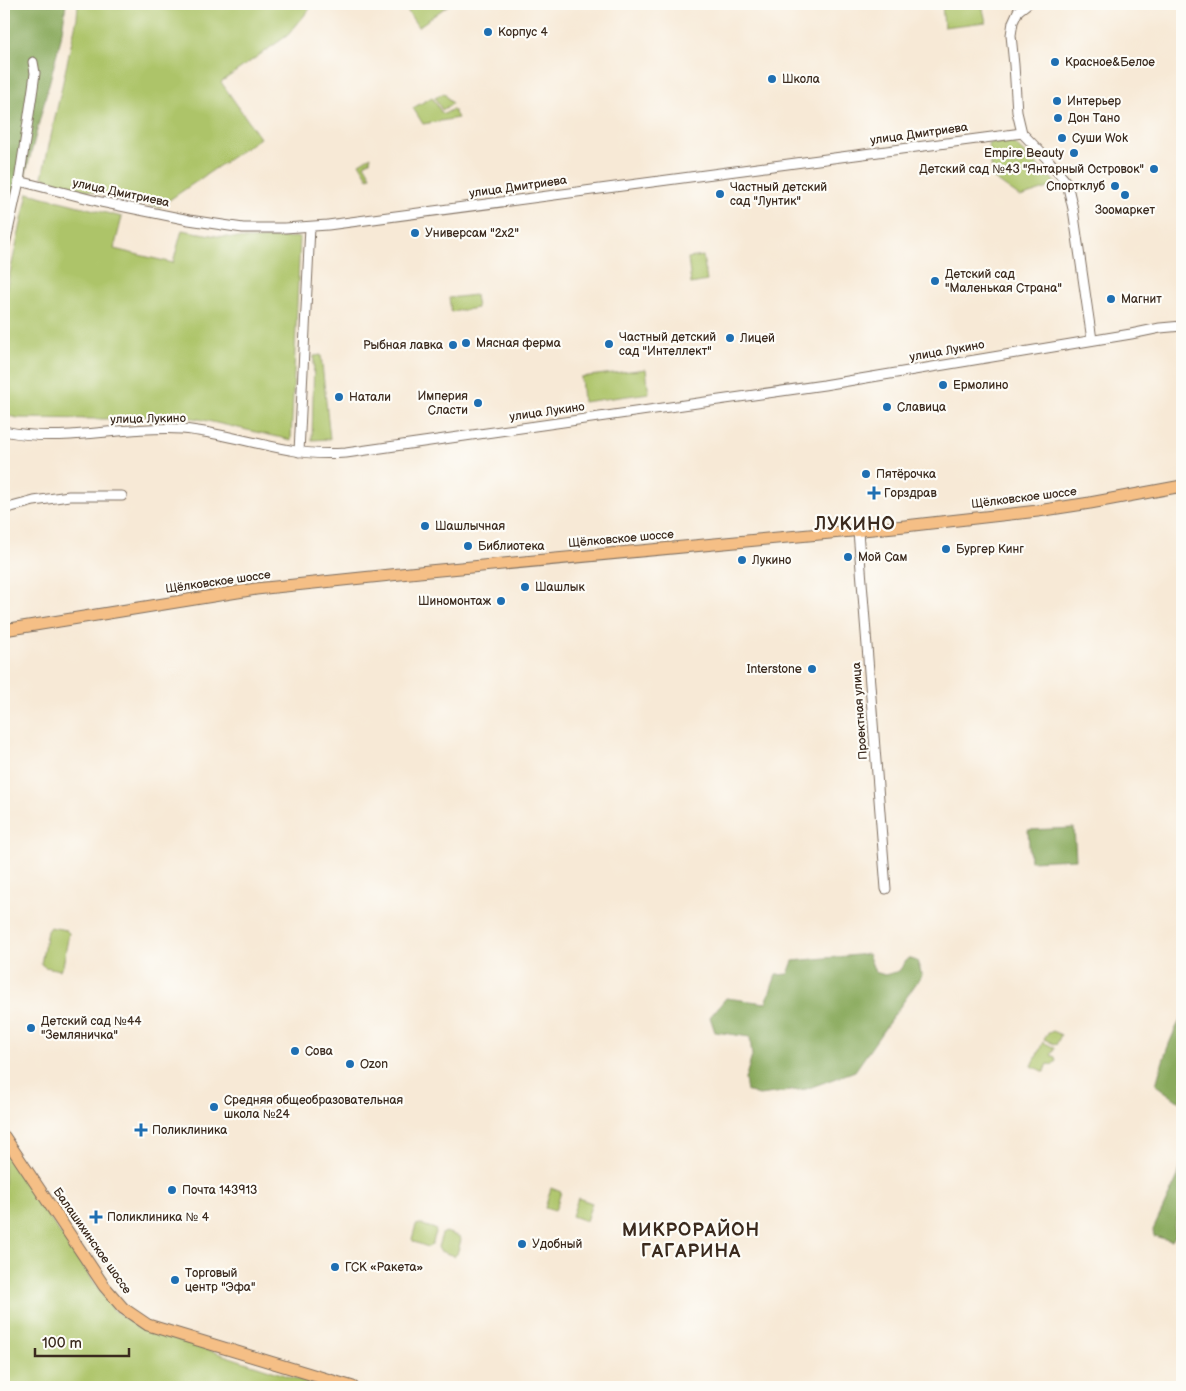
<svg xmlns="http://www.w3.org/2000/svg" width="1186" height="1391" font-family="'Balsamiq Sans',sans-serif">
	<rect width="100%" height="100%" fill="#fdfcf7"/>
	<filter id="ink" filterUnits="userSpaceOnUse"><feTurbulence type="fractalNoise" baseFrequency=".02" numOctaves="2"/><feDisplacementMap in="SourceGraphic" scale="10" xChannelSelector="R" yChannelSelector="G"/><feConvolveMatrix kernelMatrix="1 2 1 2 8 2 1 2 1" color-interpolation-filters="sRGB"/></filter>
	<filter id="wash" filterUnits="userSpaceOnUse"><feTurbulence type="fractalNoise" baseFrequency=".0096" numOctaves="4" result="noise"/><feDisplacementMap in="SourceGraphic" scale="20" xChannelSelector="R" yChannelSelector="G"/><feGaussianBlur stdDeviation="1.12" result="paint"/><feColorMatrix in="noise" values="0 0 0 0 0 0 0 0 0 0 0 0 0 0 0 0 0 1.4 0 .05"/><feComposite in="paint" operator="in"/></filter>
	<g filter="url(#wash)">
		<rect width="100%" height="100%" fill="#f7e9d6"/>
		<g fill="#adc469" stroke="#747744">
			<polygon points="78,4 314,4 288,35 221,82 260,138 159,207 68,186 42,177 77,18"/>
			<polygon points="403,4 450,4 418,27"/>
			<polygon points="942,4 988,4 982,5 986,22 944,27"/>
			<polygon points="444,93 452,104 442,110 435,98"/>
			<polygon points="432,97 441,112 442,112 444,114 453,109 458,118 423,124 413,108"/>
			<polygon points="1007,140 1015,144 1058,185 1020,197 993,178 988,143"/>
			<polygon points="371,156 370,161 364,164 371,176 368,178 359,163"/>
			<polygon points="28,193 122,217 114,249 173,263 182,230 217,236 247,239 300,237 291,440 199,419 174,415 105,419 18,418 4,415 4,299"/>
			<polygon points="703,256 707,281 691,284 688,258"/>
			<polygon points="475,295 477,308 451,312 449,298"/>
			<polygon points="321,355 330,439 312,440 314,356"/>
			<polygon points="646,369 649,393 583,402 581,377"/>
			<polygon points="50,927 66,930 69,933 63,966 60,970 45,967 41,964 47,931"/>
			<polygon points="1053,1031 1061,1035 1056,1045 1044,1039 1047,1034"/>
			<polygon points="1043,1042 1055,1048 1051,1055 1055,1057 1056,1061 1052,1065 1048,1064 1044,1072 1032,1066"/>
			<polygon points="4,1152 113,1309 137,1327 322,1387 4,1387"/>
			<polygon points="551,1188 561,1192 555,1211 545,1208"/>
			<polygon points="578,1198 592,1203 586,1221 572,1216"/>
			<polygon points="420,1224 435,1229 436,1232 432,1245 428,1247 414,1242 412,1239 416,1225"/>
			<polygon points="446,1232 460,1237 461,1240 457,1254 454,1256 440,1251 438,1247 442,1234"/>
		</g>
		<g fill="#8aaa5d" stroke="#626a3e">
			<polygon points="4,4 66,4 61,38 4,257"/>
			<polygon points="1074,828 1076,859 1030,861 1028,830"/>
			<polygon points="868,954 875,972 885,975 899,971 908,958 917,961 922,975 855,1071 806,1089 759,1095 747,1091 745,1079 752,1056 750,1037 715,1032 710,1017 726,998 766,1003 776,975 788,974 793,961"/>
			<path d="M 1182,1017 L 1182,1104 L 1156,1085 C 1162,1062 1170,1037 1182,1017 Z"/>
			<polygon points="1182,1159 1182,1229 1179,1213 1174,1226 1176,1235 1172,1241 1154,1236 1153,1230 1178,1176"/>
		</g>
	</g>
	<g filter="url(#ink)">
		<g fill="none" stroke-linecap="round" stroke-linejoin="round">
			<defs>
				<g id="minor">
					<polyline points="1027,4 1018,11 1013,22 1011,35 1014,65 1017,112 1022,133 1050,162 1067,183 1073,209 1092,340"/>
					<polyline points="19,181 101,202 189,220 243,228 285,228 328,225 1022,133"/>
					<polyline points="4,249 19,181 33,88 35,73 33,62"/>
					<path d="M 4,431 C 63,444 122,425 182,429 C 219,432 253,444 290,450 C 308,454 328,454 346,453 L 824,385 L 1131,334 L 1160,328 L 1182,326"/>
					<polyline points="299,452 310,227"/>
					<polyline points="4,509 34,501 69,496 122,496"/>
					<polyline points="858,531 886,889"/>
				</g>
				<g id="major">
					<polyline points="4,630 256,589 429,571 905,526 1038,511 1090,503 1182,486"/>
					<polyline points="4,1136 104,1286 123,1308 148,1325 353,1387"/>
				</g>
			</defs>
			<use href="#minor" stroke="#7d6d5e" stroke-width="11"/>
			<use href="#major" stroke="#7d6d5e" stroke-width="13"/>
			<use href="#minor" stroke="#fff" stroke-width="9"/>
			<use href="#major" stroke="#f5bf86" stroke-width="11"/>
		</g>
	</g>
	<g fill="#1f6fb2" stroke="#fdfcf7" stroke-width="2">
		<circle cx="488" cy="32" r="5"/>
		<circle cx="1055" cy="62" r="5"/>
		<circle cx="772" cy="79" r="5"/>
		<circle cx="1057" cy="101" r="5"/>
		<circle cx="1058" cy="118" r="5"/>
		<circle cx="1062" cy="138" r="5"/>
		<circle cx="1074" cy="153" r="5"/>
		<circle cx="1154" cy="169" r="5"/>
		<circle cx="1115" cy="186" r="5"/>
		<circle cx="720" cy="194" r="5"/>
		<circle cx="1125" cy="195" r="5"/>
		<circle cx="415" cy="233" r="5"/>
		<circle cx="935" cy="281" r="5"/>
		<circle cx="1111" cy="299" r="5"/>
		<circle cx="730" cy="338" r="5"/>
		<circle cx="466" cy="343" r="5"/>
		<circle cx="609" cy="344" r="5"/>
		<circle cx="453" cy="345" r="5"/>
		<circle cx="943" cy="385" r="5"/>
		<circle cx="339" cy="397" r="5"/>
		<circle cx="478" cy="403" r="5"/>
		<circle cx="887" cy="407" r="5"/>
		<circle cx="866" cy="474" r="5"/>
		<path d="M871.5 485.5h5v5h5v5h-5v5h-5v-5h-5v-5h5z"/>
		<circle cx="425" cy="526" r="5"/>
		<circle cx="468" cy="546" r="5"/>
		<circle cx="946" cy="549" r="5"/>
		<circle cx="848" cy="557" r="5"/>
		<circle cx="742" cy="560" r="5"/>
		<circle cx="525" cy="587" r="5"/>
		<circle cx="501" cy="601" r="5"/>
		<circle cx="812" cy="669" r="5"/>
		<circle cx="31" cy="1028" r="5"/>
		<circle cx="295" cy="1051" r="5"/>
		<circle cx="350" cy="1064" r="5"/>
		<circle cx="214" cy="1107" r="5"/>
		<path d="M138.5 1122.5h5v5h5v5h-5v5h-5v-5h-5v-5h5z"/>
		<circle cx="172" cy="1190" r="5"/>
		<path d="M93.5 1209.5h5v5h5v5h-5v5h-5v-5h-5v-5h5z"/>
		<circle cx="522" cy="1244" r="5"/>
		<circle cx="335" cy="1267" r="5"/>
		<circle cx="175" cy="1280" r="5"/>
	</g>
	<g text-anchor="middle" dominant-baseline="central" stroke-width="4.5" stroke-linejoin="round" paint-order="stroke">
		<g font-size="12" fill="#3b2a1e" stroke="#fdfcf7" text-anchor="start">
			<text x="498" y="32">Корпус 4</text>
			<text x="1065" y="62">Красное&amp;Белое</text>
			<text x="782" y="79">Школа</text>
			<text x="1067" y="101">Интерьер</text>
			<text x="1068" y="118">Дон Тано</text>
			<text x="1072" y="138">Суши Wok</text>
			<text x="1064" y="153" text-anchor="end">Empire Beauty</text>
			<text x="1144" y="169" text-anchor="end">Детский сад №43 "Янтарный Островок"</text>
			<text x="1105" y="186" text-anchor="end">Спортклуб</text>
			<text x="730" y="187">Частный детский<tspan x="730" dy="14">сад "Лунтик"</tspan></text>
			<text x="1125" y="210" text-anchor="middle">Зоомаркет</text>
			<text x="425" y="233">Универсам "2x2"</text>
			<text x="945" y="274">Детский сад<tspan x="945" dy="14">"Маленькая Страна"</tspan></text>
			<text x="1121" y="299">Магнит</text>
			<text x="619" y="337">Частный детский<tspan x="619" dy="14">сад "Интеллект"</tspan></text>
			<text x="740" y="338">Лицей</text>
			<text x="476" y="343">Мясная ферма</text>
			<text x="443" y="345" text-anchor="end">Рыбная лавка</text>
			<text x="953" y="385">Ермолино</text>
			<text x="468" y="396" text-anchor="end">Империя<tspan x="468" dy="14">Сласти</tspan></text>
			<text x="349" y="397">Натали</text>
			<text x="897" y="407">Славица</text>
			<text x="876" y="474">Пятёрочка</text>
			<text x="884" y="493">Горздрав</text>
			<text x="435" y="526">Шашлычная</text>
			<text x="478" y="546">Библиотека</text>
			<text x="956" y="549">Бургер Кинг</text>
			<text x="858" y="557">Мой Сам</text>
			<text x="752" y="560">Лукино</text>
			<text x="535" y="587">Шашлык</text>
			<text x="491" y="601" text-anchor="end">Шиномонтаж</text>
			<text x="802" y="669" text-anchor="end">Interstone</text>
			<text x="41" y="1021">Детский сад №44<tspan x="41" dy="14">"Земляничка"</tspan></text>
			<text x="305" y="1051">Сова</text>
			<text x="360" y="1064">Ozon</text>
			<text x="224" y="1100">Средняя общеобразовательная<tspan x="224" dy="14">школа №24</tspan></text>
			<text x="152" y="1130">Поликлиника</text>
			<text x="182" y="1190">Почта 143913</text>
			<text x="107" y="1217">Поликлиника № 4</text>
			<text x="532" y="1244">Удобный</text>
			<text x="345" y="1267">ГСК «Ракета»</text>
			<text x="185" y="1273">Торговый<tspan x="185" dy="14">центр "Эфа"</tspan></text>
		</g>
		<g font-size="12" fill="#3b2a1e" stroke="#fdfcf7">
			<text transform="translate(919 134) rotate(-8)">улица Дмитриева</text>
			<text transform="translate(518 187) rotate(-8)">улица Дмитриева</text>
			<text transform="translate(121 193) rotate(12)">улица Дмитриева</text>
			<text transform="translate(947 351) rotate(-10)">улица Лукино</text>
			<text transform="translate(547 412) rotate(-8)">улица Лукино</text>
			<text transform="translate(148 419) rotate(-1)">улица Лукино</text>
			<text transform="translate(1024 498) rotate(-7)">Щёлковское шоссе</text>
			<text transform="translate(621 539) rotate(-5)">Щёлковское шоссе</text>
			<text transform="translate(218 582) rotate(-8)">Щёлковское шоссе</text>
			<text transform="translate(860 711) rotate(-94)">Проектная улица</text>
			<text transform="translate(92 1241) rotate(55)">Балашихинское шоссе</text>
		</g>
		<g font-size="18" font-weight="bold" letter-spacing="1" fill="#3b2a1e" stroke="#fdfcf7">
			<text x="855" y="524">ЛУКИНО</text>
			<text x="691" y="1230">МИКРОРАЙОН<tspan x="691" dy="21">ГАГАРИНА</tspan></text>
		</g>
	</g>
	<rect width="1186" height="1391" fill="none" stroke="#fdfcf7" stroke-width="20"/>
	<path d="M35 1348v8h94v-8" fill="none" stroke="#3b2a1e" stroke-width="2.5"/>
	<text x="42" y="1348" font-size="15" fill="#3b2a1e" stroke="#fdfcf7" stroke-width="4" paint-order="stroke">100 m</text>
</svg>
